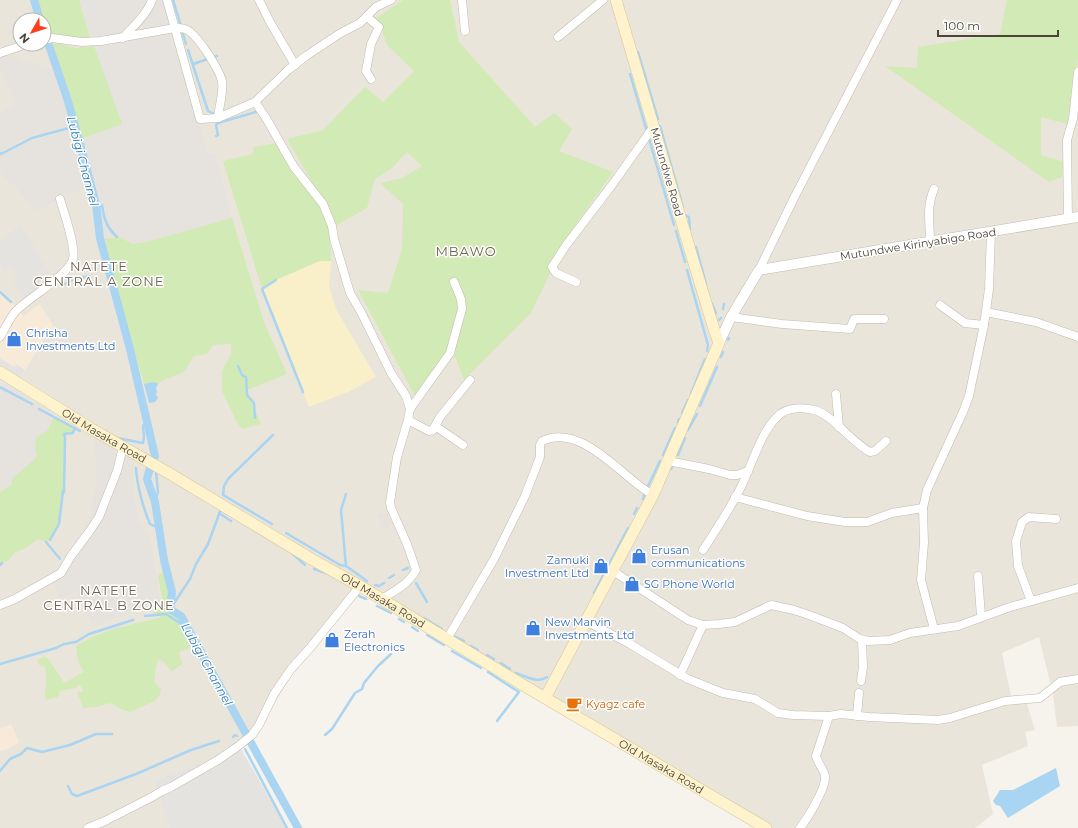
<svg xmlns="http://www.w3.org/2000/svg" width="1078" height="828" font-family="Montserrat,sans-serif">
	<rect width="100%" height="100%" fill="#f6f3ec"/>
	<path fill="#eae5da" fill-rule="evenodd" d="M 0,0 L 1078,0 L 1078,726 L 1057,727 L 1053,695 L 1039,637 L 1002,653 L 1012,701 L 1025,697 L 1035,730 L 1025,732 L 1028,746 L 982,765 L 993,814 L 975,828 L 760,828 L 362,589 L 294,671 L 278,697 L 255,737 L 234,754 L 274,828 L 0,828 ZM 20,20 L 44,20 L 44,44 L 20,44 Z"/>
	<g fill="#f7ead8">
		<polygon points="0,292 16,307 0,333"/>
		<polygon points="40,304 54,327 45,337 20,379 0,366 0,342 17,314 21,312 23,316"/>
		<polygon points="11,724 19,742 10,748 0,751 0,728"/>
	</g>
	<g fill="#e6e2dd">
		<polygon points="79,0 165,0 172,25 90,38"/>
		<polygon points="173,30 208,155 215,153 232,218 150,241 132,244 120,237 105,239 100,219 98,202 81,139 121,123 94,46"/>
		<polygon points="8,54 27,63 54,69 73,128 70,126 29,137 21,140 1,153 0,152 0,113 17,103 0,69 0,56"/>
		<polygon points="70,129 75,132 90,187 69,193 36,212 13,183 9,184 0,171 0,154 2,154 33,140"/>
		<polygon points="7,383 33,401 55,413 47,430 49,430 35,444 37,457 12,485 0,491 0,389"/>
		<polygon points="93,437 107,442 133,459 133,487 138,519 150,538 160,600 94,627 76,592 60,598 55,584 71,560 92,511 96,482 96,463"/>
		<polygon points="388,513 391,524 388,529 384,529 381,526 377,514"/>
	</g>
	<g fill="#d2eab5">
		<polygon points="37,0 79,0 90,38 48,36"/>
		<polygon points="403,0 450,0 459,42 535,127 554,113 572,129 559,151 613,172 569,234 531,313 464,380 455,356 415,396 358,290 388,293 402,249 403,204 380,183 402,178 422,166 407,152 391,169 375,179 367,208 337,225 287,139 323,130 365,87 383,102 414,71 388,46 376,18"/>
		<polygon points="1007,0 1078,0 1078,59 1067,124 1041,117 1041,155 1064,162 1062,177 1049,182 885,66 917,68 918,47 1000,34"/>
		<polygon points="50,41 75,48 94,46 122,124 81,139"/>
		<polygon points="277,143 312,193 330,227 331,261 320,261 276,280 262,289 223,161 253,154 253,147"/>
		<polygon points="232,218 264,322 287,374 247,390 261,424 242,429 237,423 222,391 222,371 231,354 231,344 213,345 207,354 194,356 184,372 164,380 158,384 153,382 144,384 125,319 105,239 120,237 132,244 150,241"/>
		<path d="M 54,417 L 75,428 L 73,433 L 64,434 L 65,438 C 63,462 68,529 46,542 L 38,539 L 24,549 L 14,553 L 9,560 L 0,564 L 0,492 L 12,485 L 12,479 L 37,457 L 35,444 L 36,437 L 47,431 Z"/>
		<path d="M 166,569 L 172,592 L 170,609 L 181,616 L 184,622 L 182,630 L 191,648 L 179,652 L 182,664 L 173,671 C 167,669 166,661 159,659 L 156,666 L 154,682 L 161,689 L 160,694 L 155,701 L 130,712 L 123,710 L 110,703 L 96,707 L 83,708 L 77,691 L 80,693 L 83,691 L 81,686 L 78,685 L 76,688 L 60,691 L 58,697 L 45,700 C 45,686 48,680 45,667 L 39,665 L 37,660 L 45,656 L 50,661 L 64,683 L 84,672 L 78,662 L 76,646 C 101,629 133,625 161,617 L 153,613 L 163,602 L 158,576 Z"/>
	</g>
	<polygon fill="#f9efc9" points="320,261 331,261 329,287 337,311 376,377 348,392 309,407 262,289 276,280"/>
	<g fill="#e5e3e0">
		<polygon points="21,225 52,277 24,300 14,285 17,282 13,268 4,271 0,265 0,241"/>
		<polygon points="0,358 14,367 16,364 25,370 20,379 0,367"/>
		<polygon points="241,749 287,828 170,828 154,781"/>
	</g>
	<g fill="#a9d4f2">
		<polygon points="154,382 158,384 156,388 157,391 156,395 158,398 155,402 149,403 144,384"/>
		<polygon points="1056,768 1060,786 1008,818 1000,806 996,805 993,801 1000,790 1013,790"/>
	</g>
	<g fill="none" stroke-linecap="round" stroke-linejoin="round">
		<g stroke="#a9d4f2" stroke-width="2.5">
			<polyline points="173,0 181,26"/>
			<polyline points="182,31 186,44"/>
			<polyline points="188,50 208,111 214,114"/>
			<polyline points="638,52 658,119"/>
			<polyline points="193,64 217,56"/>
			<polyline points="630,74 647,132"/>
			<polyline points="660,126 683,207"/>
			<polyline points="216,136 218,135 216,125 218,123 256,112"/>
			<polyline points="649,139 674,225"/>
			<polyline points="0,153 1,154 32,138 69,128 77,132"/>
			<path d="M 96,208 L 102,205 C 104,219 107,228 117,237"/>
			<polyline points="685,215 689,217 690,229"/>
			<polyline points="676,231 685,262"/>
			<polyline points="696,247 706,284"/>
			<polyline points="687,270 708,345 707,351"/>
			<polyline points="276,280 262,289 303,392"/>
			<polyline points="65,284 72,280 89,276"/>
			<polyline points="0,292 11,302"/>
			<polyline points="712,304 716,313"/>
			<polyline points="723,309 724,304"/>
			<polyline points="719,320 721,318"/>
			<polyline points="728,340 729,338"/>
			<polyline points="721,357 723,352"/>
			<polyline points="238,366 242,375 246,377 247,395 254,403 255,418"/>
			<polyline points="0,387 32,404"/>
			<polyline points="691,394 705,359"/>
			<polyline points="700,406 717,367"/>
			<polyline points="39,409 80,431"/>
			<polyline points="682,413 688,400"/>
			<polyline points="678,422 679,419"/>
			<polyline points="688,430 697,414"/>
			<polyline points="117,438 143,443 144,437 143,426 147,422"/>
			<polyline points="663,455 675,428"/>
			<polyline points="678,455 685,438"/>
			<path d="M 136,468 C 137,485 143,508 150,524 L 158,528"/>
			<polyline points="671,469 674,463"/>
			<polyline points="647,488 660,461"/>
			<polyline points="346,494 341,510 346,566 367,581"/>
			<polyline points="643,499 644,495"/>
			<polyline points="155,502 158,492 156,471"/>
			<polyline points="219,513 231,521"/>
			<polyline points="634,514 637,508"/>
			<polyline points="272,524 223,495 224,486 228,479 273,435"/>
			<polyline points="286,533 340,565 346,566"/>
			<polyline points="50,540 59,524 63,491 64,492 65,438 64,434 73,433 75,428"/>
			<polyline points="46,542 60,559"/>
			<polyline points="293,554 305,565"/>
			<polyline points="0,564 2,563 0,565"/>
			<polyline points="314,569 329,574"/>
			<polyline points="403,570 408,568"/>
			<polyline points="389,578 394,575"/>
			<polyline points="416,583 427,602"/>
			<polyline points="375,585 379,586 384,583"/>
			<polyline points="594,593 628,528"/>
			<polyline points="359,596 366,599"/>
			<polyline points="377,606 391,613"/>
			<polyline points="170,609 190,579 196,564 208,544 221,509"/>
			<polyline points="145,616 166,614 186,627"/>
			<polyline points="424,618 442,629"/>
			<polyline points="399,619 404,622"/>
			<polyline points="412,627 418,631"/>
			<polyline points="427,635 444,645"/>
			<polyline points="452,635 464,641"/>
			<polyline points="471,646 478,650"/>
			<polyline points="452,651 481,668"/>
			<polyline points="487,655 494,659"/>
			<polyline points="501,663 510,669"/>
			<polyline points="0,664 56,648 64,644 76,642 89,634 133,620"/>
			<polyline points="488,672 519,692 497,721"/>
			<path d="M 516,673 C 525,676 538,684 547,677"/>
			<polyline points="325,735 332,729 355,693 362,689 364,683 378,666 391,654"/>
			<polyline points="233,737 235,735 237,736"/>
			<polyline points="245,749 287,828"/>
			<polyline points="0,771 10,759 21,754 27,748 42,752 70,745 96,734 112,734"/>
			<polyline points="68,786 72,794 77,796 136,774 191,750 219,741"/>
		</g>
		<g stroke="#a9d4f2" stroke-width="8">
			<polyline points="34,0 40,20"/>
			<polyline points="44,31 68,101 86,166 96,205 100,238 130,349 155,456"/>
			<polyline points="150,468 147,479 155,502 164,560 172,592 170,609 181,616 298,828"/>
		</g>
		<defs>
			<g id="minor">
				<polyline points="167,0 200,119 218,118 255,102 288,70 306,56 339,34 360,23 376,7 391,0"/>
				<polyline points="259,0 270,22 295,65"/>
				<polyline points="462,0 465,31"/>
				<polyline points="367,17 379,27 371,44 366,71 371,79"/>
				<polyline points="558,37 603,0"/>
				<path d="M 123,38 C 133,26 147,15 152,0"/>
				<path d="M 44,40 L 52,38 L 82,42 L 101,41 L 175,28 C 178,28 182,28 185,29 C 196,32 219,69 222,81 C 224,92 219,106 218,118"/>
				<polyline points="0,53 27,44"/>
				<path d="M 255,102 L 266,118 L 294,167 L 323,204 L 332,226 L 334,239 L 350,293 L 361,312 L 391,373 L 406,396 L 410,409 L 408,420 L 397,457 L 390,502 L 391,508 L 407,544 L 416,570 C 409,584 394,591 382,599"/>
				<polyline points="1068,219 1067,140 1073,119 1078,72"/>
				<path d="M 930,242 C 930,222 926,207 934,189"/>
				<polyline points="759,270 795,196 897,0"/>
				<polyline points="576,282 556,273 552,267 567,244 612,185 654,126"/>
				<polyline points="940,305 965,323 984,325"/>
				<polyline points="986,312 1036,322 1078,337"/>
				<polyline points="731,317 782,324 850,329 854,319 884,319"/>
				<path d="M 0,337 C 5,329 10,317 16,311 C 28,298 69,275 73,259 C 76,246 64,213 60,199"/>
				<polyline points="836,394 839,427"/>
				<polyline points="410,409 450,353 462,309 461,299 454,282"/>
				<polyline points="408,420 429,431 433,430 440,417 470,380"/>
				<polyline points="435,426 463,445"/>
				<polyline points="668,461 709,469 730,475 737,475 748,471"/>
				<polyline points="735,497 807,516 845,522 867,522 892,513 923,508"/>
				<path d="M 703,550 C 716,530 730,509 741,487 C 751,467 761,432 777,417 C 786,407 802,407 814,410 C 833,415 851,442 870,452 L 875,451 L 886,441"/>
				<polyline points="613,571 688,620 703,625 719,624 735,622 771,605 794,610 809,615 843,628 860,639 868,641 890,640 910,633 958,626 1010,607 1078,588"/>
				<polyline points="978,576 981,616"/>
				<polyline points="1031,601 1018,566 1016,541 1022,522 1029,517 1056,519"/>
				<polyline points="0,605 15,599 61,573 71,556 89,532 99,517 117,471 123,447"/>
				<polyline points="586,621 630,644 688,679 723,693 755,699 778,713 793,715 829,716 841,714 869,717 938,720 950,718 1005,701 1040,698 1060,682 1078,679"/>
				<polyline points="934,629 921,580 924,543 923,508 927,490 963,412 969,396 984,325 989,289 991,232"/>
				<path d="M 447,639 L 494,559 L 525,496 L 540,457 L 540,445 L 542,441 C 582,422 622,478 653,495"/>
				<polyline points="680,675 703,625"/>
				<polyline points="861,681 863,667 862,640"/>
				<polyline points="857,716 859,693"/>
				<polyline points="88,828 105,821 150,798 162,791 171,787 218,760 237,747 252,735 259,725 274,694 291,669 310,648 360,586"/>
				<path d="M 800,828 C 807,819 827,787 825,776 C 824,769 818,764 816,756 L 829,716"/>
			</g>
			<polyline id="tertiary" points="719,343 731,317 759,270 1078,217"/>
			<g id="secondary">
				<path id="s1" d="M 0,372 L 90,428 L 172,475 L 313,560 L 360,586 L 528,688 L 766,828"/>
				<polyline points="545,698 653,495 719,343 714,329 693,260 616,0"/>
			</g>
		</defs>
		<use href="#minor" stroke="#c2bbae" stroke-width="9"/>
		<use href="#tertiary" stroke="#c2bbae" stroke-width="11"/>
		<use href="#secondary" stroke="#d6c79b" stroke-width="12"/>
		<use href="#minor" stroke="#fff" stroke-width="8"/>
		<use href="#tertiary" stroke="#fff" stroke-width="10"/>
		<use href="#secondary" stroke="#fff3cd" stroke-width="11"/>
	</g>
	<defs>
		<symbol id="shop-bare" viewBox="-9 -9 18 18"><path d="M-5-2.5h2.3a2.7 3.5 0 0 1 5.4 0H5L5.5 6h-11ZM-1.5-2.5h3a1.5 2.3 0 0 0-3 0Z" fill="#3f7fe0" stroke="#fff" stroke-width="2.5" paint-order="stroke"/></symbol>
		<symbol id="cafe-bare" viewBox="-9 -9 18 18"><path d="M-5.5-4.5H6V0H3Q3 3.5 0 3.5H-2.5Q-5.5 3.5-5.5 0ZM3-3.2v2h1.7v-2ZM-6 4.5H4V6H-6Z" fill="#e8710a" stroke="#fff" stroke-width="2.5" paint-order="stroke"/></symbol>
	</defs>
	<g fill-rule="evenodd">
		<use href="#shop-bare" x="3" y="328" width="22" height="22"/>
		<use href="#shop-bare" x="628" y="545" width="22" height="22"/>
		<use href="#shop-bare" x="590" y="555" width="22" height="22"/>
		<use href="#shop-bare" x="621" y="573" width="22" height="22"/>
		<use href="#shop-bare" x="522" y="617" width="22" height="22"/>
		<use href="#shop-bare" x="321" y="629" width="22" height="22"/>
		<use href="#cafe-bare" x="563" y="693" width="22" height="22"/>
	</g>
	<g text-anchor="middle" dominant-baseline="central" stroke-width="3" stroke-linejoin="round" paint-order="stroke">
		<g font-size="11" fill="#4b4439" stroke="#fff">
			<text transform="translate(667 172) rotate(74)">Mutundwe Road</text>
			<text transform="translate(918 244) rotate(-9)">Mutundwe Kirinyabigo Road</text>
			<text stroke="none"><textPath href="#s1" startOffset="122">Old Masaka Road</textPath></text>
			<text stroke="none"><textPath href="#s1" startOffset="446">Old Masaka Road</textPath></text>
			<text stroke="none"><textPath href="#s1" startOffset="770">Old Masaka Road</textPath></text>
		</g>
		<g font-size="11" fill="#366cbe" stroke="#fff" text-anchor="start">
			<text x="26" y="333">Chrisha<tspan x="26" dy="13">Investments Ltd</tspan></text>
			<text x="651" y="550">Erusan<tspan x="651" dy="13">communications</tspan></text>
			<text x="589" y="560" text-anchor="end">Zamuki<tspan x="589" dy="13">Investment Ltd</tspan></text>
			<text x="644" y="584">SG Phone World</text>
			<text x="545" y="622">New Marvin<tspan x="545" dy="13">Investments Ltd</tspan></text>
			<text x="344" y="634">Zerah<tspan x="344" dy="13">Electronics</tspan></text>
		</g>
		<g font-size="11" fill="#c56008" stroke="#fff" text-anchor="start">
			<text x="586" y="704">Kyagz cafe</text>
		</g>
		<g font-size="12" font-style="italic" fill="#2e7ab2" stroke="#fff">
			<text transform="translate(83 161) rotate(75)">Lubigi Channel</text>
			<text transform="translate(207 664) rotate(61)">Lubigi Channel</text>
		</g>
		<g font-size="13" letter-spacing="1" fill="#6e6250" stroke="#fff">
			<text x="466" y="251">MBAWO</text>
			<text x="99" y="266">NATETE<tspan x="99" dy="15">CENTRAL A ZONE</tspan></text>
			<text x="109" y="590">NATETE<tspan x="109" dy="15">CENTRAL B ZONE</tspan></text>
		</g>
	</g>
	<g transform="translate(32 32) rotate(231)"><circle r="19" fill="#ffffff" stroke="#b7b4b0"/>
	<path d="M0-3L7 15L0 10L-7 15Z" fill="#fc3f1d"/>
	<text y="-6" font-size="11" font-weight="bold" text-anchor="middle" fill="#4b4439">N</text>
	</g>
	<path d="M938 30v6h120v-6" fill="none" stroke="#4b4439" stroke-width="2"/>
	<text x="944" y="30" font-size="12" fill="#4b4439" stroke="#ffffff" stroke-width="3" paint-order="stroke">100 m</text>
</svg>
